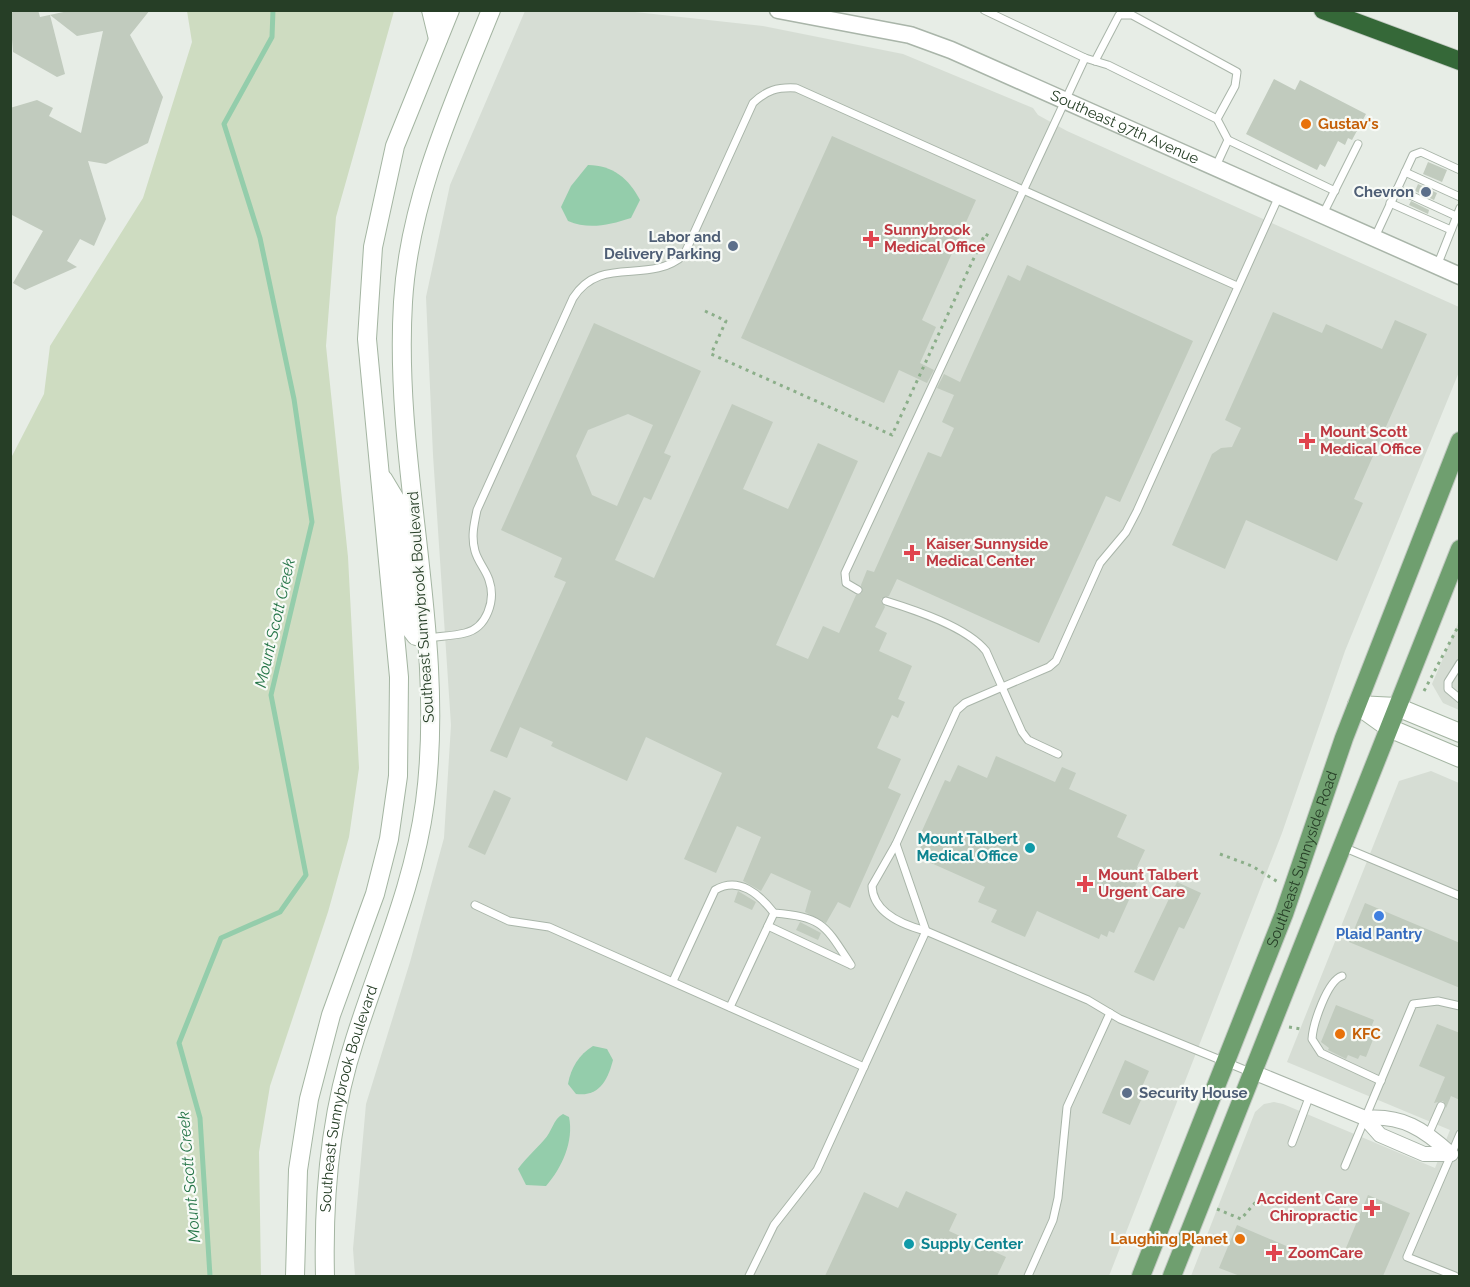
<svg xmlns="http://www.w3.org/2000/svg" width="1470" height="1287" font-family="Raleway,sans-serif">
	<rect width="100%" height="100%" fill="#e7ede6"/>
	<g fill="#d6ddd4">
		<polygon points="525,11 626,11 763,26 903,54 1033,108 1038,115 1067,131 1459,307 1459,372 1345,651 1282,833 1109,1276 355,1276 353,1249 366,1104 410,962 444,838 451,725 433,455 426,297 450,185"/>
		<polygon points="1459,621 1459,710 1443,703 1432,684"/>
		<polygon points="1431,771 1459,783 1459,1276 1191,1276 1255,1112 1264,1104 1274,1102 1283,1104 1435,1168 1450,1130 1287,1062 1399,781"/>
	</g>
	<polygon fill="#cedcc1" points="187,11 394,11 336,217 326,346 348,557 359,768 349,837 328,912 270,1086 259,1152 261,1276 11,1276 11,458 44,394 50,346 143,198 192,42"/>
	<g fill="#94cdab">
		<path d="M 588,165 C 613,165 629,179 640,200 L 631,218 C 609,225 589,230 568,221 L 561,207 L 571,186 Z"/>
		<path d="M 593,1046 L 607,1049 L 613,1060 C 608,1079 600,1097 576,1094 L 568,1084 C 571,1067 579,1055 593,1046 Z"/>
		<path d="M 563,1114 L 569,1117 C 574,1141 562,1168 546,1186 L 526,1185 L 518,1169 C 526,1158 535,1150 544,1140 C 552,1132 553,1119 563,1114 Z"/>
	</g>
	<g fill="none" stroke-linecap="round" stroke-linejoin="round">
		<polyline stroke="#94cdab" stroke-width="5" points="210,1276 200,1118 179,1043 221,938 280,912 306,875 271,695 312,522 294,399 260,238 224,124 272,37 273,10"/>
	</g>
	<g fill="#c1cbbe" fill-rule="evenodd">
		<polygon points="19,10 38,10 40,17 73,10 150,10 130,35 163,97 148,143 106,164 88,161 106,219 94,246 80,239 67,261 77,267 25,290 13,283 43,231 10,214 10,108 37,100 53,108 49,116 81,133 103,31 77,36 50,15 65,74 57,77 13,52 10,13"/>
		<polygon points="1274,79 1295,90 1300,80 1366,114 1352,140 1348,138 1345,145 1338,141 1325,167 1320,164 1317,170 1246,134"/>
		<polygon points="832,136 976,200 922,320 936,327 920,363 934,370 927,383 899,370 884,403 741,338"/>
		<polygon points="1428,162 1447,170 1442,182 1423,174"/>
		<polygon points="1418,184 1437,193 1434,200 1415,191"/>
		<polygon points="1411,201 1429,210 1428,214 1409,205"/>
		<path d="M 1027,265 L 1193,341 L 1120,502 L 1106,496 L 1039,643 L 897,579 L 889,596 L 881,599 L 885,607 L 875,627 L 887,633 L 879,651 L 912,666 L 898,699 L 905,702 L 898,718 L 892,715 L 877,748 L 901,759 L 888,788 L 901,794 L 850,908 L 838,902 L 826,923 L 805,912 L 811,891 L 771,873 L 761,891 L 743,881 L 761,837 L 737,826 L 716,873 L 684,859 L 722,773 L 646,737 L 627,781 L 551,746 L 553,742 L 520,727 L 507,758 L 490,751 L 566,582 L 554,577 L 562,558 L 501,530 L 594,323 L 701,371 L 664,453 L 671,456 L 651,500 L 644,497 L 615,560 L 654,578 L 732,404 L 773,422 L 743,489 L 788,509 L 818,443 L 858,461 L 776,645 L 808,659 L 823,626 L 839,633 L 856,595 L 862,593 L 861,585 L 867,570 L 874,572 L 928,452 L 941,457 L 954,428 L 942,422 L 954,395 L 937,388 L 944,374 L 960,382 L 1008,275 L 1020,281 ZM 628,414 L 653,425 L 617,506 L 592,495 L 576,456 L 588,430 Z"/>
		<polygon points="1273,312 1322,333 1326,324 1382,349 1395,320 1427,334 1354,499 1363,503 1337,561 1246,520 1225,569 1172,545 1212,454 1221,448 1232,447 1241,428 1225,420"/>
		<polygon points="996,756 1055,782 1062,767 1076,773 1069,789 1127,815 1117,837 1145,850 1137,867 1143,869 1114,933 1109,931 1107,937 1101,934 1099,939 1037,911 1025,937 991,922 997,910 978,902 985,887 922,859 925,854 919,851 921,846 916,844 945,780 950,782 958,765 987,778"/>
		<polygon points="494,790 511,798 485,855 468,847"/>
		<polygon points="1177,882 1201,893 1184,929 1179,927 1154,981 1134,972"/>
		<polygon points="738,891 756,902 752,910 734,902"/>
		<polygon points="1365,903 1460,943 1460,988 1349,942"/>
		<polygon points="800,922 821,933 818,940 796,930"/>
		<polygon points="1336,1005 1374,1020 1368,1035 1374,1037 1366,1057 1360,1055 1358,1059 1348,1055 1346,1059 1328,1050 1329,1048 1321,1042"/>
		<polygon points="1437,1024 1460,1033 1460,1100 1451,1096 1446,1108 1443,1101 1434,1103 1445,1077 1419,1066"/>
		<polygon points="1125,1060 1149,1071 1141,1089 1145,1091 1130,1125 1102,1113"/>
		<polygon points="906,1191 957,1214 949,1231 1006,1257 997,1276 825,1276 864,1192 898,1208"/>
		<polygon points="1368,1195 1410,1213 1383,1276 1240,1276 1219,1268 1237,1225 1319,1260 1346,1248"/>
	</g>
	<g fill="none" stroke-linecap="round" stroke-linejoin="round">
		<defs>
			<g id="service">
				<polyline points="984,10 1085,58 1108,65 1217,119 1228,140 1216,166"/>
				<polyline points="1095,61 1119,15 1132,15 1237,72 1235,86 1217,119"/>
				<polyline points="1228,140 1335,191"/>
				<polyline points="1405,172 1460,197"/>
				<polyline points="1397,189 1456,216"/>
				<polyline points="1390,203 1451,230"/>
				<polyline points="1323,214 1358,144"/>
				<polyline points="1375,237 1413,155 1421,152 1460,170"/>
				<polyline points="1437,266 1460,208"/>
				<polyline points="858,590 846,583 845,573 1085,58"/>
				<path d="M 886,601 C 915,610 967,627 986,651 L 1022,732 L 1028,740 L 1058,754"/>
				<path d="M 428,638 C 440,636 453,636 465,633 C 487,628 496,600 489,580 C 486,570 478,562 475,551 C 471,537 474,524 477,510 L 573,298 C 601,254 648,286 684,255 L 753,103 C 767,90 777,87 796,88 L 1237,286"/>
				<polyline points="1460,663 1448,682 1448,689 1460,699"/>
				<polyline points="1343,847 1460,896"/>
				<polyline points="475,905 509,921 549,927 864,1067"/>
				<polyline points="768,926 849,964"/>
				<path d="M 1342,976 C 1327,981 1313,1024 1312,1039 L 1321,1053 L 1381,1081"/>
				<path d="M 673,981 L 715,890 C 739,876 759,894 774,913 C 823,917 825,925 851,965"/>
				<polyline points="730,1007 774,913"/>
				<path d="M 1250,1072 L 1120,1019 L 1088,1000 L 926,931 C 903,925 873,913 872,886 L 896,844 L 957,710 L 965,703 L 1049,667 L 1056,661 L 1100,563 L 1126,532 L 1137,511 L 1279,196"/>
				<polyline points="1429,1133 1441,1106"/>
				<polyline points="1292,1143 1310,1095"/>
				<polyline points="1345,1166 1413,1004 1438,1001 1460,1006"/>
				<polyline points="749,1276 774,1225 817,1170 926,931 896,844"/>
				<polyline points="1028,1276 1053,1220 1058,1198 1067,1107 1110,1013"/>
				<polyline points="1455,1276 1407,1257 1460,1134"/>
			</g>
			<g id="minor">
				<polyline points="1253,1072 1365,1118 1380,1135 1424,1154 1451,1154"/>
				<path d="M 1365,1118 C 1402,1115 1424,1129 1451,1154"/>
			</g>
			<g id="tertiary">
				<path id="s1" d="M 778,10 L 910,35 L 951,50 L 1460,276"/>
			</g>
			<g id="secondary">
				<polyline points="431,10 438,39"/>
				<polyline points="383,479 398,504 410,628 416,636 426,638"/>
				<polyline points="1357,705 1389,728 1460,758"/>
				<polyline points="1357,705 1397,707 1460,733"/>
				<polyline points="295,1276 298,1170 309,1099 331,1015 375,894 389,839 398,776 399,677 367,339 373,247 395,146 450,10"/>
				<path id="s2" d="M 325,1276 C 323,1196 330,1115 355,1039 C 380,960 414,885 425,802 C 447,636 393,468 403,302 C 409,200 453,104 491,10"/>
			</g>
			<g id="primary">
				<path id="s3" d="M 1141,1276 L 1284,914 L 1344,738 L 1460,441"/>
				<polyline points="1172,1276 1460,549"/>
			</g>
			<polyline id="motorway" points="1323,10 1460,61"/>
		</defs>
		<use href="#service" stroke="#a9b5a9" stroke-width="9"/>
		<use href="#minor" stroke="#a9b5a9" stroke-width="16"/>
		<use href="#tertiary" stroke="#a9b5a9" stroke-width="19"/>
		<use href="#secondary" stroke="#a4b5a2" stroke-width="20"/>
		<use href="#primary" stroke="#c2c9c2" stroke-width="20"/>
		<use href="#motorway" stroke="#c2c9c2" stroke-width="20"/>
		<g stroke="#8bae89" stroke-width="3" stroke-dasharray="3 4.5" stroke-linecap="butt">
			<polyline points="705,311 726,321 711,354 892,435 985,234 989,236"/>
			<polyline points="1424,691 1460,623"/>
			<polyline points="1220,854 1252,866 1278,882"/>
			<polyline points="1289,1027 1301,1029"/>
			<polyline points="1217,1209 1241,1219 1261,1196"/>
		</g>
		<use href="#service" stroke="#fff" stroke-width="7"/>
		<use href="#minor" stroke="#fff" stroke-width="14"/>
		<use href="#tertiary" stroke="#fff" stroke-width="16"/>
		<use href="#secondary" stroke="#fff" stroke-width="18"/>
		<use href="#primary" stroke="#6f9f6f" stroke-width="18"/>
		<use href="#motorway" stroke="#356838" stroke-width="18"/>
	</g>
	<g fill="#e8710a" stroke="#f7faf6" stroke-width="2">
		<circle cx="1306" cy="124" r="6"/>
		<circle cx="1340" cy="1034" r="6"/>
		<circle cx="1240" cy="1239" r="6"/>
	</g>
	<g fill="#5c6f8a" stroke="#f7faf6" stroke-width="2">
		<circle cx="1426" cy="192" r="6"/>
		<circle cx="733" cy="246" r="6"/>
		<circle cx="1127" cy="1093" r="6"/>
	</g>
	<g fill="#e0444e" stroke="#f7faf6" stroke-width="2">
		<path d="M868 230h6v6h6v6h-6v6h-6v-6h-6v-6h6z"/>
		<path d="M1304 432h6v6h6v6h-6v6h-6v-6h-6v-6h6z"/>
		<path d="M909 544h6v6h6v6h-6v6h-6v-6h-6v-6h6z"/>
		<path d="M1082 875h6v6h6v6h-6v6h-6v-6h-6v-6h6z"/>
		<path d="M1369 1199h6v6h6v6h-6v6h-6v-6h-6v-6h6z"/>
		<path d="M1271 1244h6v6h6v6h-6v6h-6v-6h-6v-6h6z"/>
	</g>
	<g fill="#0f9aa8" stroke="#f7faf6" stroke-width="2">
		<circle cx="1030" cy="848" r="6"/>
		<circle cx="909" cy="1244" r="6"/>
	</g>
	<circle fill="#3f7fe0" stroke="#f7faf6" stroke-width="2" cx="1379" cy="916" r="6"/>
	<g text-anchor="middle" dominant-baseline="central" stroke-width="4.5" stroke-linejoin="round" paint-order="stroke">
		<g font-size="15" font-weight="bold" fill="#c56008" stroke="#f7faf6" text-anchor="start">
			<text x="1318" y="124">Gustav's</text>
			<text x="1352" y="1034">KFC</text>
			<text x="1228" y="1239" text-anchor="end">Laughing Planet</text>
		</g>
		<g font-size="15" fill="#263e26" stroke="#f7faf6">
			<text stroke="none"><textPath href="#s1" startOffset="368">Southeast 97th Avenue</textPath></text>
			<text transform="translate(421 607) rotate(-94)">Southeast Sunnybrook Boulevard</text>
			<text stroke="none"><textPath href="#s3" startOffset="447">Southeast Sunnyside Road</textPath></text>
			<text stroke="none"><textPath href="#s2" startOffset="180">Southeast Sunnybrook Boulevard</textPath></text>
		</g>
		<g font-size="15" font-weight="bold" fill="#4e5e75" stroke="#f7faf6" text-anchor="end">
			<text x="1414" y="192">Chevron</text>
			<text x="721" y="237">Labor and<tspan x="721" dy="17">Delivery Parking</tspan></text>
			<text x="1139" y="1093" text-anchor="start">Security House</text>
		</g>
		<g font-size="15" font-weight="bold" fill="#be3a42" stroke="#f7faf6" text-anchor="start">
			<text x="884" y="230">Sunnybrook<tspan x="884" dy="17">Medical Office</tspan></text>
			<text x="1320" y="432">Mount Scott<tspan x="1320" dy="17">Medical Office</tspan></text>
			<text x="926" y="544">Kaiser Sunnyside<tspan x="926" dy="17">Medical Center</tspan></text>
			<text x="1098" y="875">Mount Talbert<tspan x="1098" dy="17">Urgent Care</tspan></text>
			<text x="1358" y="1199" text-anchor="end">Accident Care<tspan x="1358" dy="17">Chiropractic</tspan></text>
			<text x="1288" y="1253">ZoomCare</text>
		</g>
		<g font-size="15" font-weight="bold" fill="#0d838f" stroke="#f7faf6" text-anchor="end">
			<text x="1018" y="839">Mount Talbert<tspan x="1018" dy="17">Medical Office</tspan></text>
			<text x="921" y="1244" text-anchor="start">Supply Center</text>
		</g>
		<g font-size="15" font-weight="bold" fill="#366cbe" stroke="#f7faf6">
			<text x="1379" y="934">Plaid Pantry</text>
		</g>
		<g font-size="16" font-style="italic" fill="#257548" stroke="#f7faf6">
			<text transform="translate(275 623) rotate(-77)">Mount Scott Creek</text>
			<text transform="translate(189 1177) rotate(-95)">Mount Scott Creek</text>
		</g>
	</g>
	<rect width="1470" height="1287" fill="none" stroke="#263e26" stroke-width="24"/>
</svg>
